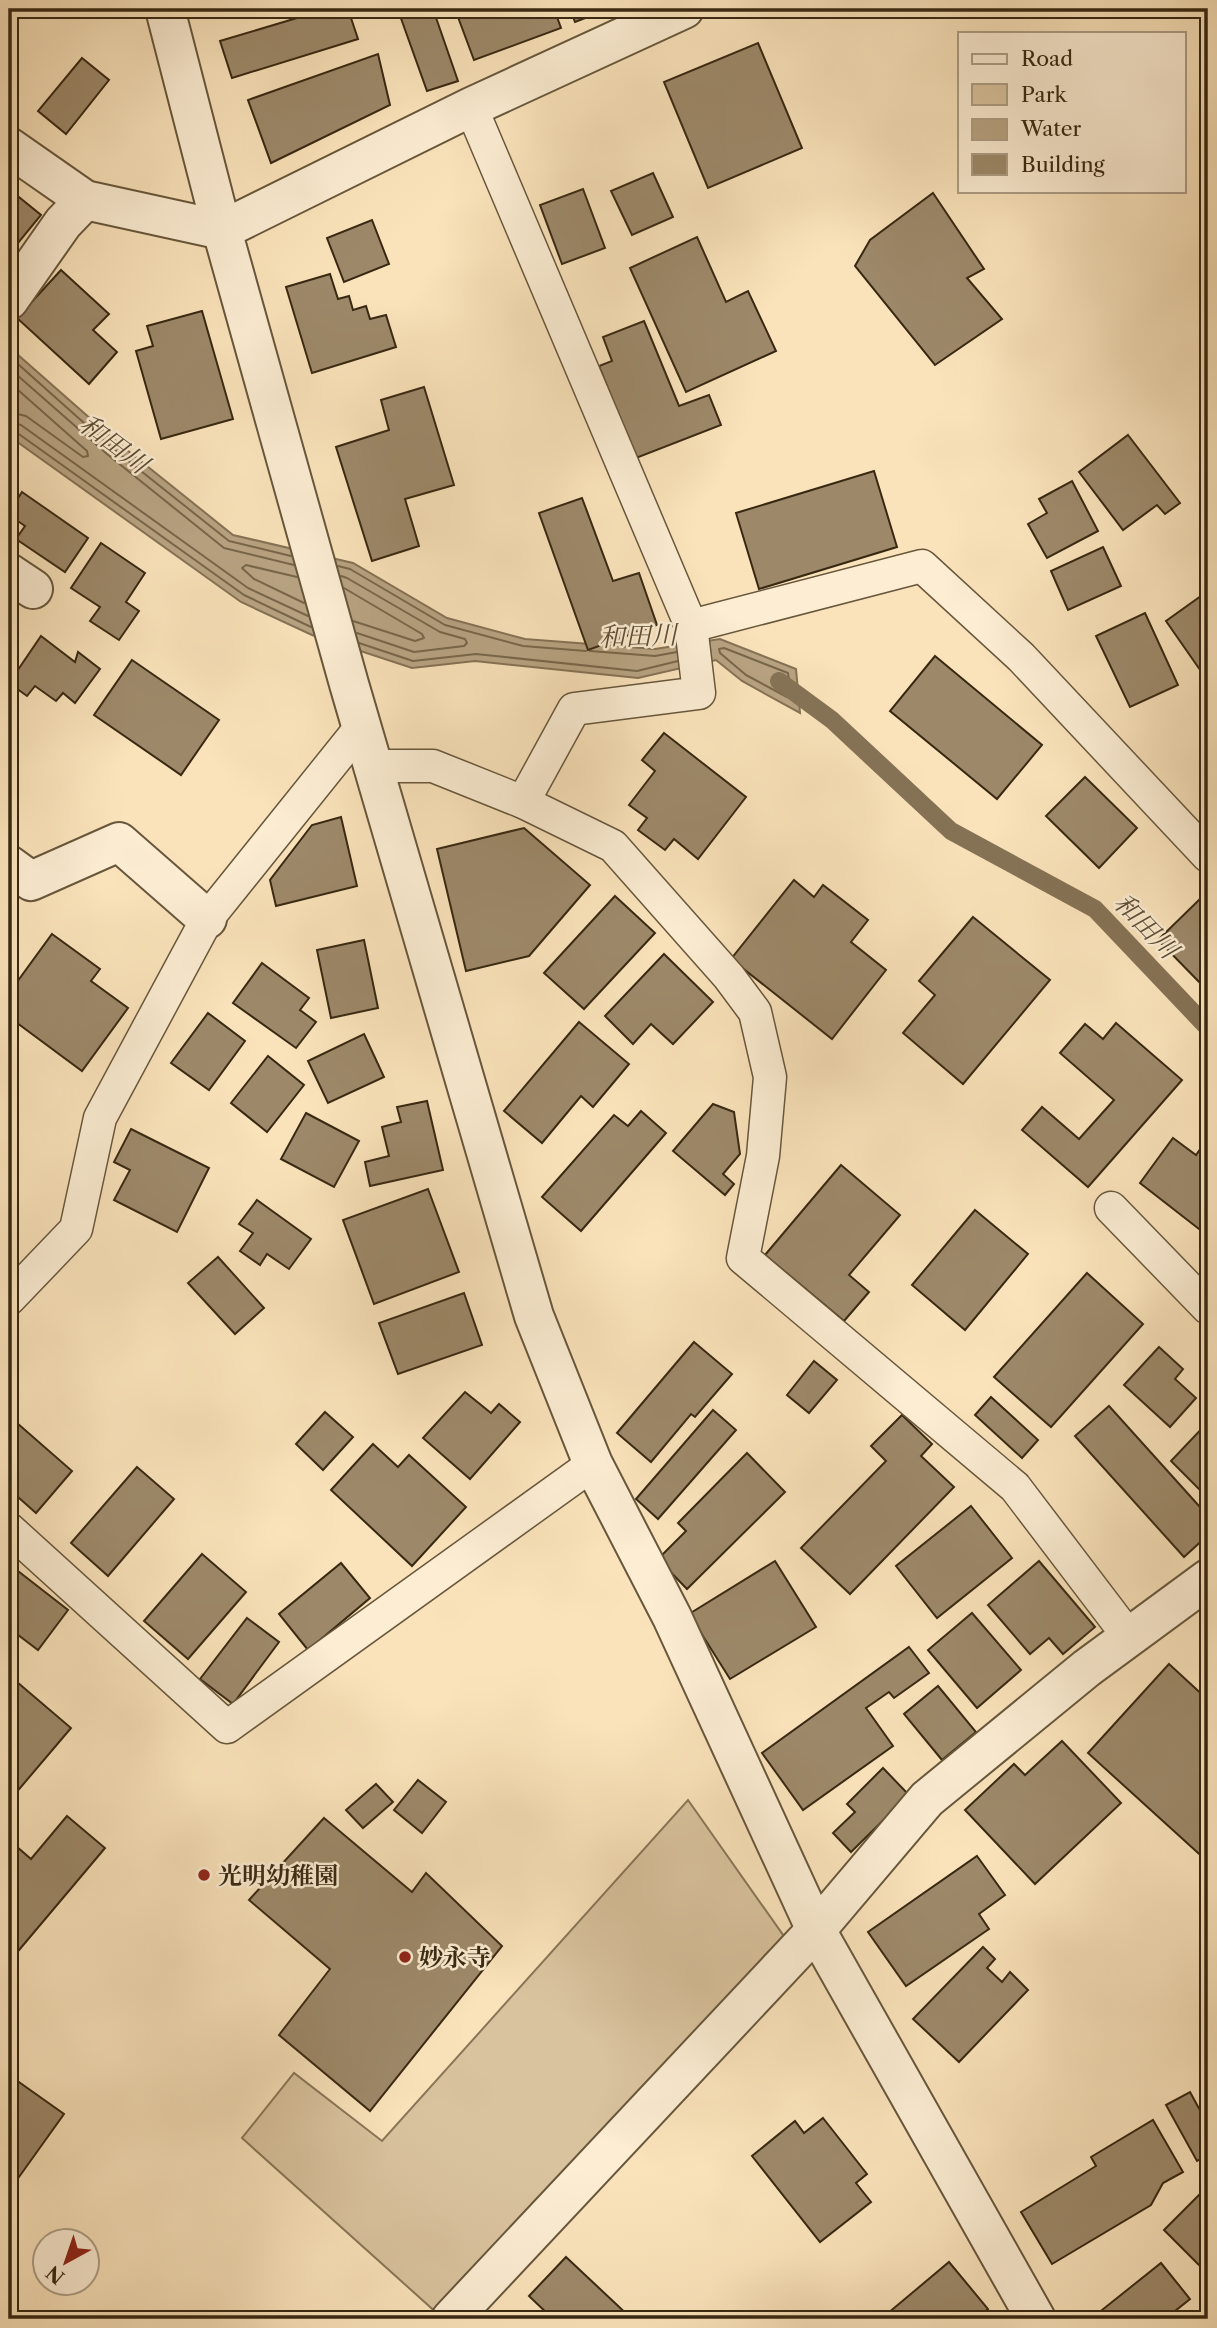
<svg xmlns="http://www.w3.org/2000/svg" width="1217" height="2328" font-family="'Libre Caslon Text','Noto Serif JP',serif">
	<rect width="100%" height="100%" fill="#fae3bb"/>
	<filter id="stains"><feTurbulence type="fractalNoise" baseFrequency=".00286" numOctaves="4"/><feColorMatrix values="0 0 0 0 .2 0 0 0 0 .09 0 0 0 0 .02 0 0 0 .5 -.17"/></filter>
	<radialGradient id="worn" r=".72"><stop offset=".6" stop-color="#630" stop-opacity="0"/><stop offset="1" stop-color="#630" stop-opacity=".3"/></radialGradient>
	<polygon fill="#d9c39e" stroke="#887658" stroke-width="2" points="688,1800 788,1942 439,2315 242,2138 294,2073 382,2141"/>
	<polygon fill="#b8a382" stroke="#857255" stroke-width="2" points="9,347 117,442 233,535 353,563 447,618 525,639 655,649 720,639 796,669 800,713 742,681 716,660 638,678 475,661 412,668 312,635 241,602 9,436"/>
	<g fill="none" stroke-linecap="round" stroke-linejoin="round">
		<g stroke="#78664a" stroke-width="2">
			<polyline points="9,356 112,448 229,541 291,556"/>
			<polyline points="9,368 107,454 224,548 294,565"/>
			<polyline points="9,382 87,451 88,456 83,457 26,416 9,412"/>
			<polyline points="9,422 21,425 248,588 308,616"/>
			<polyline points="9,431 16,432 244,595 311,627"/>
			<polyline points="338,566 350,569 445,625 523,646 586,651"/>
			<polyline points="341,576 347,578 440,632 465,639 467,643 464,646 414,652 357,633"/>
			<polyline points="297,577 246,565 242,568 254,579 304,603"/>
			<polyline points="344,588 422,634 424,638 415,641 353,621"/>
			<polyline points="359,643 413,661 476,654 637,671 678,661"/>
			<polygon points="724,648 788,673 791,696 787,697 746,675 720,653 719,649"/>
			<polyline points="590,651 655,656 677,652"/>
		</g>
		<polyline stroke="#857255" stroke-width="18" points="779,681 832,720 951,831 1095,909 1208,1028"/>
	</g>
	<g fill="#9d896a" stroke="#382812" stroke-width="2">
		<polygon points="327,9 348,9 358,39 232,78 220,41"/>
		<polygon points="402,9 433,9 458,81 427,91 398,10"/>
		<polygon points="455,9 554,9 561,28 474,60"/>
		<polygon points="570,9 609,9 575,22"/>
		<polygon points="758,43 802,148 708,188 664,82"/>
		<polygon points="378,54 390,105 271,163 248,100"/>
		<polygon points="82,58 109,80 66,134 38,111"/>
		<polygon points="653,173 673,217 632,235 611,191"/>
		<polygon points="9,189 41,215 9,254"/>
		<polygon points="583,189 605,248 562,264 540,205"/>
		<polygon points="933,193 984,269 967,278 1002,319 935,365 855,266 870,240"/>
		<polygon points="372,220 389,264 344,282 327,238"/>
		<polygon points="697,237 726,302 748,291 776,351 686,392 630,268"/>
		<polygon points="61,270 109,314 93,330 117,352 89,384 17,318"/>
		<polygon points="330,274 338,299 349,296 353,310 366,306 370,319 386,315 396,347 312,373 286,287"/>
		<polygon points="202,311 233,419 161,439 136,351 153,346 147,326"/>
		<polygon points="644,321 679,406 709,395 721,425 636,458 599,366 612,361 603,337"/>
		<polygon points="424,387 454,485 405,499 419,546 372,561 336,447 389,430 381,400"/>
		<polygon points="1128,435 1180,503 1165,514 1157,505 1123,530 1079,472"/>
		<polygon points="874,471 897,547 759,589 736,513"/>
		<polygon points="1072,481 1098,531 1047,558 1028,524 1047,513 1039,499"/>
		<polygon points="22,492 88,538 65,572 16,539 25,526 9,515 9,512"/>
		<polygon points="582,498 613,581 639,573 657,625 588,650 539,513"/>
		<polygon points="101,543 145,573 126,602 139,611 119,640 90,621 100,607 71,588"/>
		<polygon points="1103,547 1121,586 1068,610 1051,571"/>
		<polygon points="1208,591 1208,674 1205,677 1166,621"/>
		<polygon points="1145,613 1178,685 1130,707 1096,636"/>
		<polygon points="41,636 75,662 78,652 100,669 75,703 63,693 56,701 35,686 27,696 9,683"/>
		<polygon points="935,656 1042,745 997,799 890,711"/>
		<polygon points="132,660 219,720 181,775 94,715"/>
		<polygon points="664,733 746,797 698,859 674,839 665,850 638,830 647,818 629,805 655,771 642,760"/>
		<polygon points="1085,777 1137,828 1099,868 1046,816"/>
		<polygon points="341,817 357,886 276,906 270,880 312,825"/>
		<polygon points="524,828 590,885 529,956 466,971 437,849"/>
		<polygon points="794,880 814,897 823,885 868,920 851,942 886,970 832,1039 731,959"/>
		<polygon points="615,896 655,933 584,1009 544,973"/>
		<polygon points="1201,898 1208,906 1207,990 1158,940"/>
		<polygon points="973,917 1050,980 963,1084 903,1033 935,995 919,981"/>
		<polygon points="52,934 100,969 91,981 128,1008 82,1071 9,1017 9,993"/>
		<polygon points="364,940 378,1008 331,1018 317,950"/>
		<polygon points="664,954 713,1002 673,1044 651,1024 633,1044 605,1016"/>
		<polygon points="262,963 309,998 300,1010 316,1022 296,1048 233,1003"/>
		<polygon points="208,1013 245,1041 209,1090 171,1063"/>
		<polygon points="579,1022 629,1064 593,1107 581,1096 542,1143 504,1111"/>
		<polygon points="1116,1023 1182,1080 1088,1187 1022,1130 1042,1107 1079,1139 1114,1100 1060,1053 1085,1024 1103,1039"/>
		<polygon points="364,1034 384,1077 328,1103 308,1061"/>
		<polygon points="268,1056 304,1085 267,1132 231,1103"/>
		<polygon points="427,1101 443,1170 370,1186 365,1162 389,1156 382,1127 401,1122 397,1107"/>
		<polygon points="713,1104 734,1112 740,1154 723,1174 734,1184 725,1195 673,1151"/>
		<polygon points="641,1111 666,1133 581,1231 542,1197 614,1115 628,1126"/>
		<polygon points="306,1113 359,1141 334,1187 281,1159"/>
		<polygon points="131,1129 209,1168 177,1232 114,1200 130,1170 114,1162"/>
		<polygon points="1173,1138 1196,1155 1208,1138 1208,1236 1140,1183"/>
		<polygon points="841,1165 900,1215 849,1275 869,1292 844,1321 765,1255"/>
		<polygon points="428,1189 459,1272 374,1304 343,1220"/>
		<polygon points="257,1200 311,1239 289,1269 267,1254 260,1265 240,1251 253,1233 239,1224"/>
		<polygon points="975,1210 1028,1254 965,1330 912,1285"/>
		<polygon points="218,1257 264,1308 235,1334 188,1283"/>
		<polygon points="1087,1273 1143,1324 1051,1427 994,1377"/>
		<polygon points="464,1293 482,1345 398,1374 379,1323"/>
		<polygon points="694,1342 732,1374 695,1417 691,1414 651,1462 617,1433"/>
		<polygon points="1159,1347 1183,1369 1175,1379 1196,1398 1170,1427 1124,1385"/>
		<polygon points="814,1361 837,1380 809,1413 787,1395"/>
		<polygon points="465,1392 491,1413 499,1404 520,1422 470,1479 423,1438"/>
		<polygon points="991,1397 1038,1440 1022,1458 975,1415"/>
		<polygon points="1109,1406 1208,1516 1208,1535 1184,1557 1075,1436"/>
		<polygon points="713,1410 736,1430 658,1519 636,1499"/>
		<polygon points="325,1412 353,1437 323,1470 296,1444"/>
		<polygon points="902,1415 932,1444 921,1456 954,1487 850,1594 801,1548 886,1461 871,1446"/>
		<polygon points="9,1416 72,1471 36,1513 9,1489"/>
		<polygon points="1208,1422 1208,1498 1171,1461"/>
		<polygon points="373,1444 398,1467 409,1455 466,1507 412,1566 331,1490"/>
		<polygon points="747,1453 785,1492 687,1589 658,1559 686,1531 678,1523"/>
		<polygon points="137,1467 174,1499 108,1576 71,1543"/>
		<polygon points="971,1506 1012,1558 937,1618 896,1566"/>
		<polygon points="202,1554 246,1592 188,1659 144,1621"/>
		<polygon points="775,1561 816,1627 730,1679 689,1614"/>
		<polygon points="1039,1561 1095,1627 1063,1654 1049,1638 1030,1654 988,1605"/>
		<polygon points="341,1563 370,1598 308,1650 279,1614"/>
		<polygon points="9,1564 68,1610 38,1650 9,1628"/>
		<polygon points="972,1613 1021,1670 977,1708 928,1650"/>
		<polygon points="247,1618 279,1642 233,1704 200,1679"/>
		<polygon points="909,1647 929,1673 894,1698 889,1692 866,1708 893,1746 803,1810 762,1753"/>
		<polygon points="1169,1664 1208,1700 1208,1862 1088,1753"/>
		<polygon points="17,1682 71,1728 9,1801 9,1692"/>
		<polygon points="938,1686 976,1732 942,1760 904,1714"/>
		<polygon points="1062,1741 1121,1803 1035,1884 965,1810 1014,1764 1025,1775"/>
		<polygon points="883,1768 909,1795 851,1852 833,1833 855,1812 847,1804"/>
		<polygon points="418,1780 446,1802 422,1833 394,1810"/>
		<polygon points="376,1784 393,1802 363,1828 346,1810"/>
		<polygon points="67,1816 105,1848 9,1962 9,1840 31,1859"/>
		<polygon points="324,1818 412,1892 426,1873 502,1946 370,2111 279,2035 330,1969 249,1900"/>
		<polygon points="977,1856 1005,1895 979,1914 989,1929 906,1986 868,1932"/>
		<polygon points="983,1947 995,1959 987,1968 1002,1982 1010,1972 1028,1990 959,2062 913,2019"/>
		<polygon points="9,2075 64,2114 9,2191"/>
		<polygon points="1190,2092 1208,2125 1208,2155 1197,2161 1166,2105"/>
		<polygon points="823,2118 867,2174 856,2183 871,2202 820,2242 752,2156 795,2121 804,2133"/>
		<polygon points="1153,2120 1183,2172 1163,2183 1151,2205 1052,2264 1021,2212 1096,2166 1091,2157"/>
		<polygon points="1208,2186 1208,2274 1164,2230"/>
		<polygon points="566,2257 632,2319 553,2319 529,2296"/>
		<polygon points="949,2262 988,2309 976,2319 881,2319"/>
		<polygon points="1161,2263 1190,2299 1165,2319 1105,2319 1102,2310"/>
	</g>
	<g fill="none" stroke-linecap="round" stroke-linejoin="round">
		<defs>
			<g id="service">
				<polyline points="471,107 691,626 699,693 574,709 523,802"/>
				<polyline points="691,626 922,566 1021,657 1208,856"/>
				<polyline points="374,766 433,766 523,802 613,846 729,977 755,1012 770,1077 763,1156 743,1258 1015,1487 1129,1637"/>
				<polyline points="1111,1208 1208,1308"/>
				<polyline points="9,1299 76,1229 100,1118 207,919 362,726"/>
				<polyline points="9,1529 227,1727 593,1464"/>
			</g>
			<g id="minor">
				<polyline points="9,147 85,200 222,230 471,107 684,9"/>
				<polyline points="9,300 63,223 85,200"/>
				<polyline points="9,573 33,589"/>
				<polyline points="9,865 31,881 119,842 207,919"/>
				<polyline points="451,2319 816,1930 927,1799 1087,1668 1208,1579"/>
			</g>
			<polyline id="tertiary" points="165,9 222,230 349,684 534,1316 593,1464 672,1617 816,1930 1036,2319"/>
		</defs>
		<use href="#service" stroke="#68573c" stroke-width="35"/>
		<use href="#minor" stroke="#68573c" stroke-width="42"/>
		<use href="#tertiary" stroke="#68573c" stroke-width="42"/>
		<use href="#service" stroke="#fcedd3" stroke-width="32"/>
		<use href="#minor" stroke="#fcedd3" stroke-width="38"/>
		<use href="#tertiary" stroke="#fcedd3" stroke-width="38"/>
	</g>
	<g fill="#8f2418" stroke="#fcedd3" stroke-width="2.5">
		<circle cx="204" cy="1875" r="7"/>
		<circle cx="405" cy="1957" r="7"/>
	</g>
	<g text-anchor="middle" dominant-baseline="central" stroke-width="5" stroke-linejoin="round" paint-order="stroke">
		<g font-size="24" font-weight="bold" fill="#382812" stroke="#fcedd3" text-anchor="start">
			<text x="218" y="1875">光明幼稚園</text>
			<text x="419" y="1957">妙永寺</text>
		</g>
		<g font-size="26" font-style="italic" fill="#5e4d34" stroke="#fcedd3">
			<text transform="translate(114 444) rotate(37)">和田川</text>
			<text transform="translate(638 636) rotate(-2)">和田川</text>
			<text transform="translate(1146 926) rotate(46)">和田川</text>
		</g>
	</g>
	<rect width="1217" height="2328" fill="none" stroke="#fae3bb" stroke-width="35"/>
	<rect x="10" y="10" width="1196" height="2307" fill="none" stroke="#382812" stroke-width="3.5"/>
	<rect x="18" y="18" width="1182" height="2293" fill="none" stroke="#382812" stroke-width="2"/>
	<rect x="958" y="32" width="228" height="161" fill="#fcedd3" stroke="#ae9e86" stroke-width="2"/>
	<rect x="972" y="54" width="35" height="10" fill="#fcedd3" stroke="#ae9e86" stroke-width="2"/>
	<text x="1021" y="66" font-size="21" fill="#382812">Road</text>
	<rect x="972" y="84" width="35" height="21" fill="#d9c39e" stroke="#ae9e86" stroke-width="2"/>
	<text x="1021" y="102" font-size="21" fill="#382812">Park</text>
	<rect x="972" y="119" width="35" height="21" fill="#b8a382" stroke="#ae9e86" stroke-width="2"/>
	<text x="1021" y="136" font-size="21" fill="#382812">Water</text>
	<rect x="972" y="154" width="35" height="21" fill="#9d896a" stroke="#ae9e86" stroke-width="2"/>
	<text x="1021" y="172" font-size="21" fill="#382812">Building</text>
	<g transform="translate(66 2262) rotate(220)"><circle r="33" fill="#fcedd3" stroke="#ae9e86" stroke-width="2"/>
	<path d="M0-5L12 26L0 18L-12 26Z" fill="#8f2418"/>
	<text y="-10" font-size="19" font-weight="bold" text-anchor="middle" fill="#382812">N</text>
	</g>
	<rect width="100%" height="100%" filter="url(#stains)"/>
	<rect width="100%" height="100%" fill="url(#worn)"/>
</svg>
